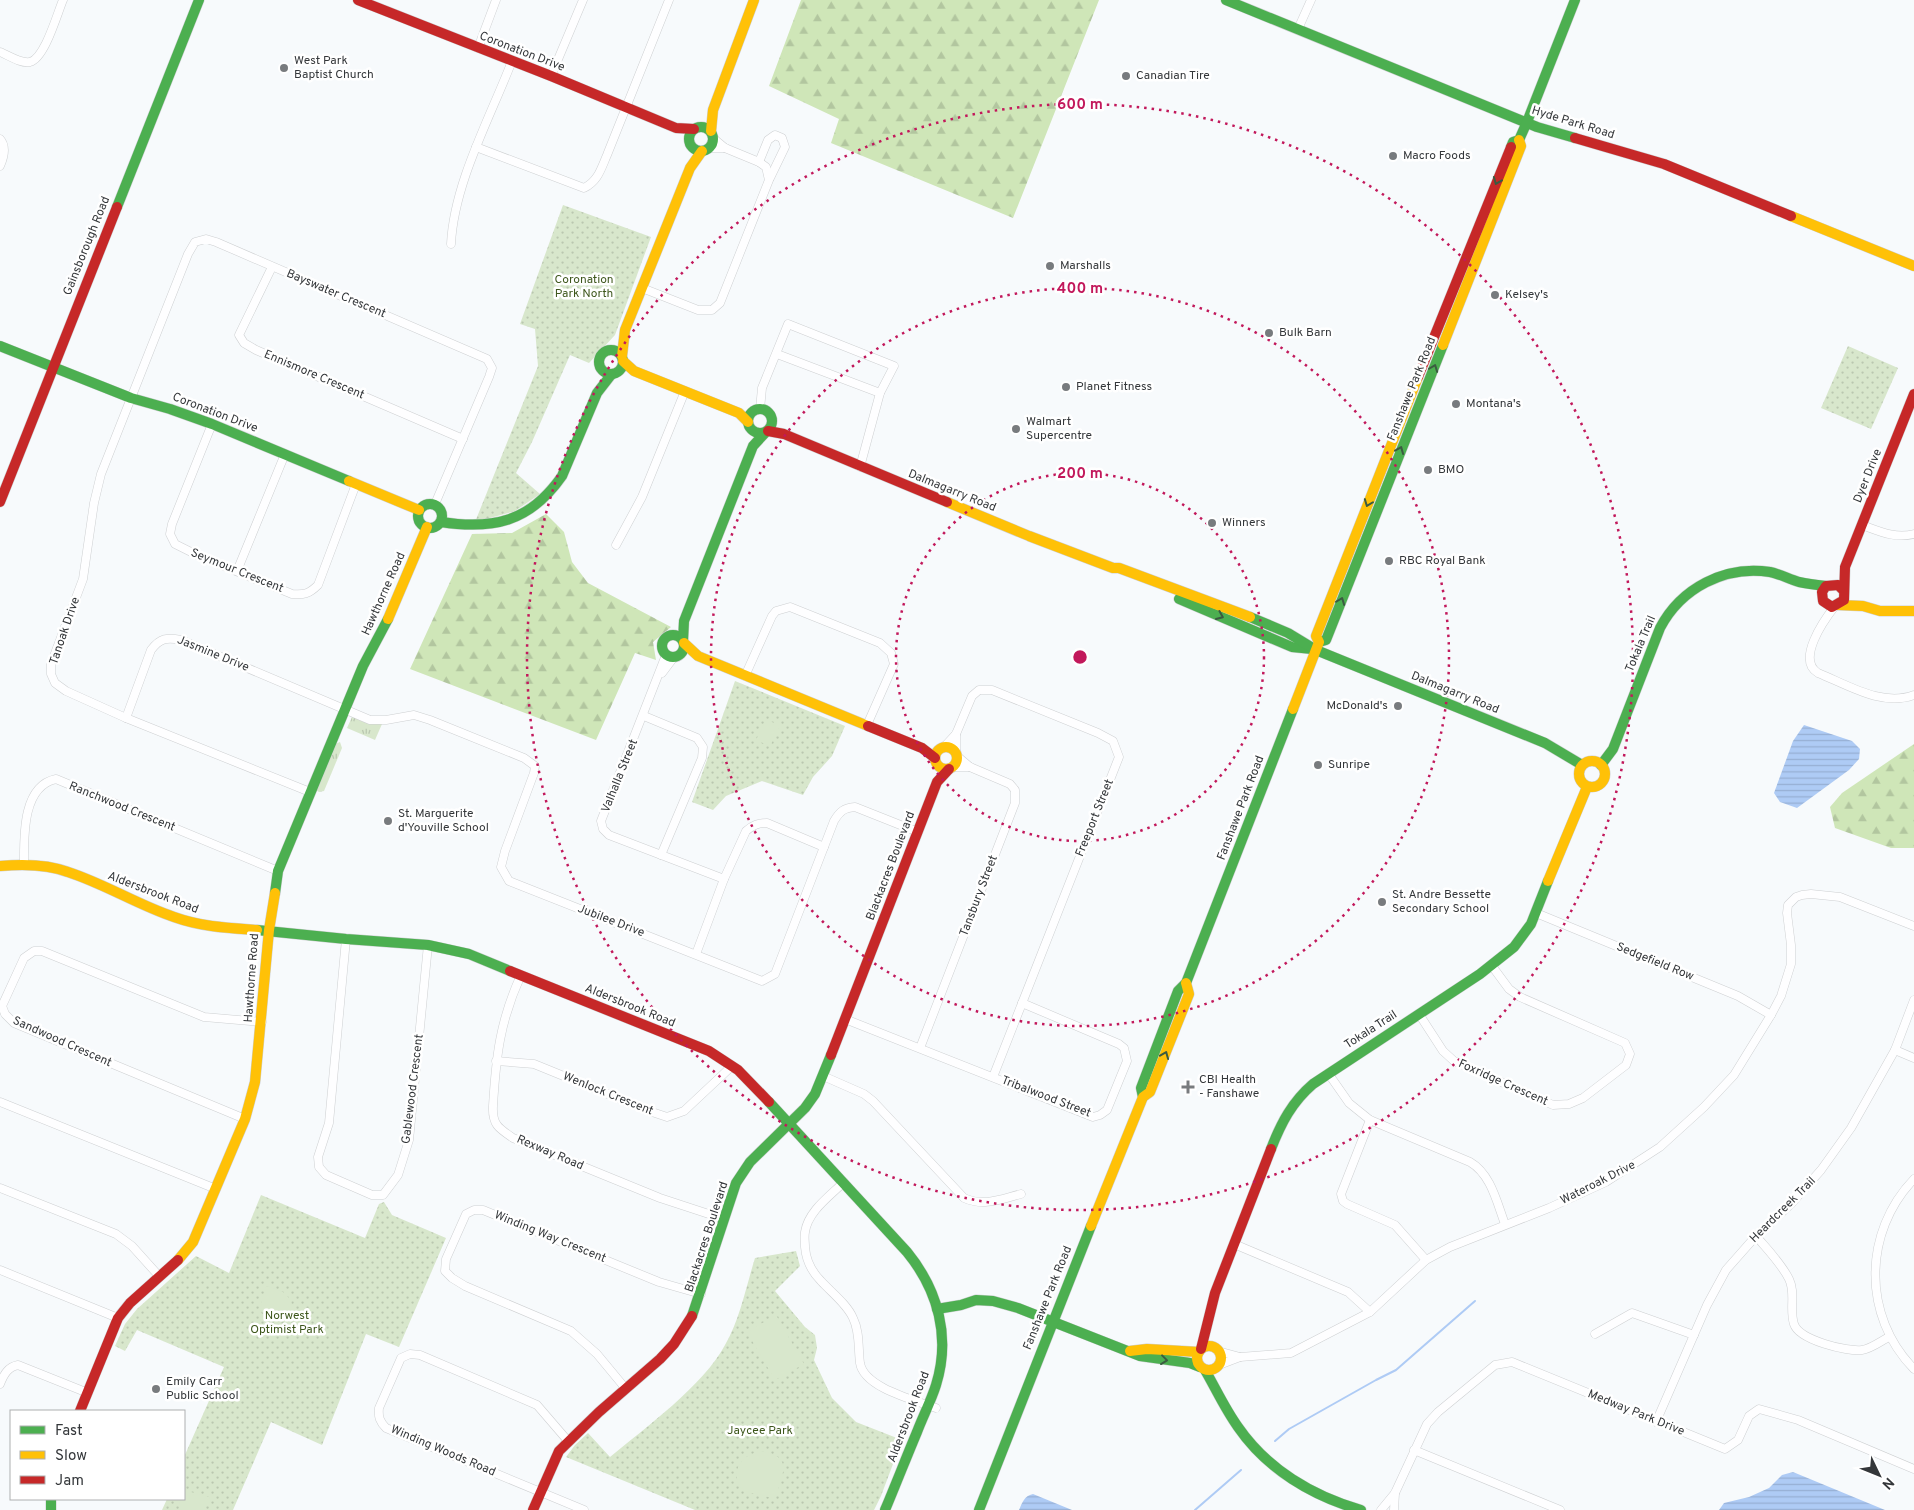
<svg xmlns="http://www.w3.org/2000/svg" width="1914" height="1510" font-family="Overpass,sans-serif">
	<defs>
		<pattern id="grass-tufts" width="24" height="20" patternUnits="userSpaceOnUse" patternTransform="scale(1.25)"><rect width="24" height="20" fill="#d8e7cc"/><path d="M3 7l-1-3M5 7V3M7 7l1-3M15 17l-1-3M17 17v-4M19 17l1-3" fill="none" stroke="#bac7b0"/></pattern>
		<pattern id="forest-firs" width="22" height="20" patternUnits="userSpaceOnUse" patternTransform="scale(1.25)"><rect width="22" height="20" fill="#cfe6b8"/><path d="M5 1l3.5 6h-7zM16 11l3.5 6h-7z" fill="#b2c69f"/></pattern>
		<pattern id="park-dots" width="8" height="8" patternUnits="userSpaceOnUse" patternTransform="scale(1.25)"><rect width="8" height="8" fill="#d8e7cc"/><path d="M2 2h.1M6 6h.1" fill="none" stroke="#bac7b0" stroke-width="1.8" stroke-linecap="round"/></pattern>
		<pattern id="water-rules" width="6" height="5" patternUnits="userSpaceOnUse" patternTransform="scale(1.25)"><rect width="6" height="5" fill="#aecbf5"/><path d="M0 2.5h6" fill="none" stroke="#96afd3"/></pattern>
	</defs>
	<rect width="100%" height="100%" fill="#f7fafc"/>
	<g fill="url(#grass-tufts)">
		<polygon points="352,717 367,722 382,724 375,740 347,728"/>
		<polygon points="340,742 342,748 324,791 319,792 316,790 335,744"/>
	</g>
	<g fill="url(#forest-firs)">
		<polygon points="801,0 1099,0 1013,218 831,143 839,119 769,86"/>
		<polygon points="546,514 564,532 572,562 588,583 671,627 653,642 656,660 635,653 596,740 410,669 472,534 512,533"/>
		<polygon points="1914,744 1914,848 1891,848 1835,828 1830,807 1842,793"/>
	</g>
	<g fill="url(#park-dots)">
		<polygon points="563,205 651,237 615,335 589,363 570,355 532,442 516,473 540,494 515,511 475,522 538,366 535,329 520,324"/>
		<polygon points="1848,346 1898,368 1871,429 1821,408"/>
		<polygon points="735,681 845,726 832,756 813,777 803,795 762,781 726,796 713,810 692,802"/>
		<polygon points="261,1195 365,1238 379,1204 384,1202 392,1215 446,1238 399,1347 366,1334 322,1445 271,1422 233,1510 162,1510 167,1499 184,1499 184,1457 224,1367 137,1330 125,1351 115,1346 125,1324 137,1309 196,1256 229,1273"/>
		<path d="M 796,1251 L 800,1266 L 775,1291 L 805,1327 L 815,1335 L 817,1348 L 814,1360 L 832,1398 L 856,1422 L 902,1440 L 881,1496 L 874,1510 L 695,1510 L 566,1457 L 575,1445 L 588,1433 L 610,1457 C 645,1428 704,1385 725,1345 C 740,1319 746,1287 755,1258 Z"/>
	</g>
	<g fill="#d8e7cc">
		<polygon points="766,719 780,726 770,746 756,740"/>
		<path d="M 268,1286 L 283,1292 L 291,1300 C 295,1321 275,1328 262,1312 L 261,1303 L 266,1287 Z"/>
		<polygon points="776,1315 804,1364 775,1380 747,1332"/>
		<path d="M 761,1451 C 793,1457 783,1471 777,1494 L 772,1498 C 763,1495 748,1494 741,1488 C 738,1486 737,1481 737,1478 C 735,1462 748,1454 761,1451 Z"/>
		<polygon points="191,1492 209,1497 211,1502 204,1507 203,1510 181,1510 179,1504 181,1499 184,1499 184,1495 187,1493"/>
	</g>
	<g fill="url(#water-rules)">
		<polygon points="1804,725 1852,741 1860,749 1859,759 1849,770 1797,808 1780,802 1774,793 1793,741"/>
		<polygon points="1793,1472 1885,1510 1886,1510 1719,1510 1724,1503 1749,1497 1769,1488 1782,1475"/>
		<path d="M 1033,1494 L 1072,1510 L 1019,1510 C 1022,1503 1024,1496 1033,1494 Z"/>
	</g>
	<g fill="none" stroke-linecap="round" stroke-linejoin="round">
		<g stroke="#aecbf5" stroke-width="2">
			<polyline points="1275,1441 1289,1429 1376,1380 1396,1370 1475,1301"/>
			<polyline points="1195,1510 1241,1470"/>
		</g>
		<defs>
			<g id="street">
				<polyline points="1298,29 1311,0"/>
				<polyline points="478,48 496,0"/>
				<path d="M 0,52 C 8,55 21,64 30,62 C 45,58 57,14 63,0"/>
				<polyline points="551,76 583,0"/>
				<path d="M 0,139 C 7,147 4,157 0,166"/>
				<path d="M 476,147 L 584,188 C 598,181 601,169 607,155 L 669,0"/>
				<polyline points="709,148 725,148"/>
				<polyline points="759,162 768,140 775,135 782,138 785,147 770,178"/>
				<path d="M 451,244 C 454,183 490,118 512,61"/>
				<polyline points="272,267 239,335 244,343 256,350 463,439"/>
				<polyline points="642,288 698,310 712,310 720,303 769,180 766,167 759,162 725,148 713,138"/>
				<polyline points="777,354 880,393"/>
				<polyline points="760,409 762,388 788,324 894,366 880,393 860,467"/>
				<path d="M 212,424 L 172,524 L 170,534 L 175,544 L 199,556 L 292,594 C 304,595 309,594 318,585 L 356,484"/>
				<path d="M 1862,525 C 1879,531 1895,539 1914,534"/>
				<polyline points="616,545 642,497 685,391"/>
				<polyline points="237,571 285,454"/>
				<path d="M 1835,606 C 1824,620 1796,660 1818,673 C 1848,685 1882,707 1914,695"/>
				<polyline points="666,655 601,821 603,829 609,835 724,879"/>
				<polyline points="662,673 674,657"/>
				<polyline points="745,676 772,616 776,611 790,607 880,643 891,653 894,664 867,725"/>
				<polyline points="644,716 697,738 703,747 702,758 661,855"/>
				<path d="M 126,718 L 151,650 C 160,638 167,637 181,640 L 370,720 L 386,720 L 414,715 L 430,720 L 524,758 L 535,766 L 534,773 L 505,851 L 501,867 L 509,881 L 762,981 L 775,974 L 834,821 C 840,811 844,808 855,807 L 918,832"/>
				<polyline points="956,734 956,753"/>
				<polyline points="944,747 956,734 972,696 979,690 992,690 1098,733 1113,741 1119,757 993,1077"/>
				<polyline points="953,767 970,767"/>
				<polyline points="310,792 126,718 66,691 55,683 51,674 51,664 83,579 94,503 101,474 188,254 195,242 206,239 216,242 487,359 492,368 489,377 435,504"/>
				<path d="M 24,864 C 24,837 22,786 56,779 L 278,871"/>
				<polyline points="1536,913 1738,996 1771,1015"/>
				<polyline points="346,939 329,1123 318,1157 319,1167 326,1175 372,1195 383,1195 398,1175 409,1140 428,945"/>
				<path d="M 696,954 L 724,879 L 746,831 C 753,825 758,823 767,823 L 824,847"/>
				<path d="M 521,975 C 500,1021 496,1056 493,1106 C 492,1124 498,1128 513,1138 L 660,1198 L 724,1219"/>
				<polyline points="1419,1014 1443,1051 1454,1061 1553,1105 1569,1104 1583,1098 1626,1065 1630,1054 1625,1043 1520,997 1509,989 1492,966"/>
				<polyline points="845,1019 1093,1117 1100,1115 1107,1110 1127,1061 1124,1048 1119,1044 1022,1003"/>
				<polyline points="920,1048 1015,803 1015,790 1010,784 970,767 957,756"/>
				<polyline points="1895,1050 1914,1058"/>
				<polyline points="496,1061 534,1064 652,1112 667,1117 684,1111 732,1066"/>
				<path d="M 1328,1073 L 1349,1103 L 1370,1120 L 1470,1162 C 1491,1174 1497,1203 1505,1224"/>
				<path d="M 823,1076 L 864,1094 L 873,1101 L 964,1198 C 984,1207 1001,1199 1021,1194"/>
				<polyline points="0,1102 216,1189"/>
				<polyline points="245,1119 14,1023 5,1014 2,1006 24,958 34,951 42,951 204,1017 262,1022"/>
				<polyline points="1370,1120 1341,1194 1343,1201 1347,1204 1395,1225 1426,1260"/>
				<path d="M 1914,1179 C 1863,1232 1862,1316 1914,1369"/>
				<path d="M 844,1182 C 830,1196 808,1211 805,1232 C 804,1237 805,1242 805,1247 C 806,1260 812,1272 821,1281 C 831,1292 847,1304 853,1318 C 860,1332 858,1348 860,1363 C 864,1388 915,1400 936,1408"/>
				<polyline points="0,1188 116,1234 132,1246 159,1276"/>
				<path d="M 1756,1236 C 1767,1249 1781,1263 1789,1279 C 1796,1293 1789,1309 1794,1324 C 1799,1340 1847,1352 1862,1350 C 1871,1349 1881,1341 1889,1337"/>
				<polyline points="1234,1244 1348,1292 1370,1312"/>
				<polyline points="0,1270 118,1318"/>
				<polyline points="1595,1334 1632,1313 1694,1335"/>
				<polyline points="1218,1351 1240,1357"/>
				<polyline points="1219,1365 1240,1357 1291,1353 1370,1312 1426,1260 1450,1247 1549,1208 1606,1182 1660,1147 1704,1107 1734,1075 1771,1015 1781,996 1791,964 1791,945 1787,913 1788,905 1796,897 1802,895 1811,894 1840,897 1914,926"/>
				<path d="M 0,1384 C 4,1374 8,1367 18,1365 L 88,1393"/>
				<polyline points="626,1389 597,1354 571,1331 465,1286 452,1278 445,1271 446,1259 466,1214 474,1210 483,1210 659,1282 701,1294"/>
				<polyline points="1656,1422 1707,1305 1726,1270 1756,1236 1791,1204 1821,1170 1851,1128 1895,1050 1914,1000"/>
				<path d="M 568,1441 L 537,1405 L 420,1355 L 410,1354 L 401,1358 L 379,1408 C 378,1417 380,1422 386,1428 L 584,1510"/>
				<polyline points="1414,1450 1560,1510"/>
				<polyline points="1381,1510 1395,1493 1427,1424 1438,1412 1495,1365 1512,1362 1725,1449 1738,1440 1749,1416 1759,1409 1798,1420 1914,1469"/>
				<polyline points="1394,1510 1395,1493"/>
			</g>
			<g id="fast">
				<polyline points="1226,0 1537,127 1575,138"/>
				<circle cx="701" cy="139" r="12"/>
				<polyline points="1511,147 1513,142 1519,140 1527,122 1575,0"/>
				<polyline points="117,207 199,0"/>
				<polyline points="0,346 131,398 170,409 212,424 349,481"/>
				<circle cx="611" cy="362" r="12"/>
				<circle cx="760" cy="421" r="12"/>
				<circle cx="430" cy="516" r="12"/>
				<path d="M 441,522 C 493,530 530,522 562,476 L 597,393 L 611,375"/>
				<polyline points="1179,599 1292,647 1312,649"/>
				<polyline points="1250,617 1288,633 1316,650 1545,743 1582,765"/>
				<circle cx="673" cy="646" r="11"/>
				<polyline points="683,641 684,621 753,446 765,433"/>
				<polyline points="1319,642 1326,640 1443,345"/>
				<path d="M 1601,765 L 1613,749 L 1660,628 C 1681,588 1725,565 1770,572 C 1780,574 1789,579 1799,582 C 1808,584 1817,585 1826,586"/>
				<polyline points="275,893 278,871 363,666 388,619"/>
				<polyline points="257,930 346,939 428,945 469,954 510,971"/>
				<polyline points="1143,1097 1141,1088 1178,991 1186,983 1293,709"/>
				<path d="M 769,1102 L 907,1252 C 938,1290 951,1337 936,1385 C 931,1401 923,1416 917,1432 C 906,1458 896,1484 885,1510"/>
				<path d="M 1271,1149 C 1281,1123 1292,1102 1313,1084 L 1480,974 L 1514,947 L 1531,924 L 1548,881"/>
				<polyline points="937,1309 961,1305 976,1300 993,1301 1018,1308 1140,1356 1190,1363 1200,1367"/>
				<polyline points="692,1316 736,1183 750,1162 805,1108 815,1094 831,1055"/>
				<path d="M 1205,1370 C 1216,1389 1225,1409 1238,1427 C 1267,1469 1312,1496 1361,1510"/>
				<polyline points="51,1499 51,1510"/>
				<polyline points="979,1510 1091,1226"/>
			</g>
			<g id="slow">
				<polyline points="711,131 713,110 754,0"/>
				<polyline points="1791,216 1914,266"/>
				<polyline points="1443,345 1521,146 1519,140"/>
				<polyline points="622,356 625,330 690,168 702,151"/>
				<polyline points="623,361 634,371 739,413 748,422"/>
				<polyline points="349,481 419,510"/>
				<polyline points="947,502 1029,536 1113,568 1119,568 1250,617"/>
				<polyline points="1838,605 1863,606 1880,611 1914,611"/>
				<polyline points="388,619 427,527"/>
				<polyline points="684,643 698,656 868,726"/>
				<polyline points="1293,709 1319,642 1316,636 1418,377"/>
				<circle cx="946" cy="758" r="11"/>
				<circle cx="1592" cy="774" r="13"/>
				<path d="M 0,866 C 22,864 47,864 68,872 C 105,884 138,905 174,917 C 202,927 228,928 257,930"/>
				<polyline points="1548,881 1587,787"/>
				<polyline points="1091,1226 1143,1097 1150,1092 1189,994 1186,983"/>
				<polyline points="178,1260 193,1242 245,1119 255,1082 269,930 275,893"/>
				<circle cx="1209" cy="1358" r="12"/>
				<polyline points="1130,1351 1147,1349 1199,1352"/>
			</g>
			<g id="jam">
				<polyline points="358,0 551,76 676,128 694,129"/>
				<polyline points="1575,138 1664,164 1791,216"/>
				<polyline points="1418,377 1511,147"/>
				<polyline points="768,431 784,434 947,502"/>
				<polyline points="0,502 117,207"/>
				<polyline points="1843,590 1838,585 1826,586 1822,592 1823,601 1832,607 1844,600 1845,567 1914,394"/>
				<polyline points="868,726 922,748 935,758"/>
				<polyline points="510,971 709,1051 738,1070 769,1102"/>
				<polyline points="831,1055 937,782 949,769"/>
				<polyline points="1201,1349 1215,1293 1271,1149"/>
				<polyline points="80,1411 118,1318 130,1303 178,1260"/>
				<polyline points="533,1510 559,1451 599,1412 660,1359 674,1344 692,1316"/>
			</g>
		</defs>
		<use href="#street" stroke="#ced0d2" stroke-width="9"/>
		<use href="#fast" stroke="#ced0d2" stroke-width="11"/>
		<use href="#slow" stroke="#ced0d2" stroke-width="11"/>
		<use href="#jam" stroke="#ced0d2" stroke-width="11"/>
		<use href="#street" stroke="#fefeff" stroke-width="8"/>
		<use href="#fast" stroke="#4caf50" stroke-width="10"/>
		<use href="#slow" stroke="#ffc107" stroke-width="10"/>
		<use href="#jam" stroke="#c62828" stroke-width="10"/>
	</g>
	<defs><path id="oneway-chevron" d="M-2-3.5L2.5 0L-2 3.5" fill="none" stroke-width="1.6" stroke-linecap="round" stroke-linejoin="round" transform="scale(1.25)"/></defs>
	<g stroke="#3b5b41">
		<use href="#oneway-chevron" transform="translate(1497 181) rotate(112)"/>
		<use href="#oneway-chevron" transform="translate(1434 368) rotate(-69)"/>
		<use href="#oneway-chevron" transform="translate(1400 450) rotate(-68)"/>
		<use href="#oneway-chevron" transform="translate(1368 503) rotate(111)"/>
		<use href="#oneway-chevron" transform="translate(1341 601) rotate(-69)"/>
		<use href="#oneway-chevron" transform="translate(1220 616) rotate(23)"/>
		<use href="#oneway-chevron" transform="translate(1165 1055) rotate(-68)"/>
		<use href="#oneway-chevron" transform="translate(1164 1360) rotate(7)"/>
	</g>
	<g fill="none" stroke="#c2185b" stroke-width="2.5" stroke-dasharray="2.5 5">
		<circle cx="1080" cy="657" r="184"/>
		<circle cx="1080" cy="657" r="369"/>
		<circle cx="1080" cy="657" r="553"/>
	</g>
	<g fill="#787b7e" stroke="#fff" stroke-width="2">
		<circle cx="284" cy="68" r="5"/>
		<circle cx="1126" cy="76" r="5"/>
		<circle cx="1393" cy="156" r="5"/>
		<circle cx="1050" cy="266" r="5"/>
		<circle cx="1495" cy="295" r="5"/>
		<circle cx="1269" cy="333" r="5"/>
		<circle cx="1066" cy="387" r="5"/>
		<circle cx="1456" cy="404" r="5"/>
		<circle cx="1016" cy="429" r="5"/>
		<circle cx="1428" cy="470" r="5"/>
		<circle cx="1212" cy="523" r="5"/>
		<circle cx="1389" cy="561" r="5"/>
		<circle cx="1398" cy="706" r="5"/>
		<circle cx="1318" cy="765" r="5"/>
		<circle cx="388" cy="821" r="5"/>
		<circle cx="1382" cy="902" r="5"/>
		<path d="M1185.5 1079.5h5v5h5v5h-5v5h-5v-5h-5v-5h5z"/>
		<circle cx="156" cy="1389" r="5"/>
	</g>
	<g text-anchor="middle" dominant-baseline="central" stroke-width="5" stroke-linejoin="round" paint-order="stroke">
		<g font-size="12" fill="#34373a" stroke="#fff">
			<text transform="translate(522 52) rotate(21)">Coronation Drive</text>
			<text transform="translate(1573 123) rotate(17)">Hyde Park Road</text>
			<text transform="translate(87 246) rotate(-68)">Gainsborough Road</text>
			<text transform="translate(336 294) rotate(23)">Bayswater Crescent</text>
			<text transform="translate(314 375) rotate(23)">Ennismore Crescent</text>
			<text transform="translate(1412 389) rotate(-68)">Fanshawe Park Road</text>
			<text transform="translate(215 413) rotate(21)">Coronation Drive</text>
			<text transform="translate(1868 476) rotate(-68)">Dyer Drive</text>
			<text transform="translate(952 491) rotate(22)">Dalmagarry Road</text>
			<text transform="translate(237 571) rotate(22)">Seymour Crescent</text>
			<text transform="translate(384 594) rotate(-66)">Hawthorne Road</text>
			<text transform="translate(65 631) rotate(-71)">Tanoak Drive</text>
			<text transform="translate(1641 644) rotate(-67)">Tokala Trail</text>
			<text transform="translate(213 654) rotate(22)">Jasmine Drive</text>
			<text transform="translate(1455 693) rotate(22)">Dalmagarry Road</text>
			<text transform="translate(620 776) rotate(-68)">Valhalla Street</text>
			<text transform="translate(122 807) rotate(22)">Ranchwood Crescent</text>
			<text transform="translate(1241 808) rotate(-69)">Fanshawe Park Road</text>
			<text transform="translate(1095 818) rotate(-68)">Freeport Street</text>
			<text transform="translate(891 866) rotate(-69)">Blackacres Boulevard</text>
			<text transform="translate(153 893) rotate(21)">Aldersbrook Road</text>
			<text transform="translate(979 896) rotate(-69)">Tansbury Street</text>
			<text transform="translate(611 921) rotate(21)">Jubilee Drive</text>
			<text transform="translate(1655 962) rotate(22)">Sedgefield Row</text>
			<text transform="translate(252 978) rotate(-86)">Hawthorne Road</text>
			<text transform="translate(630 1006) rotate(22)">Aldersbrook Road</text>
			<text transform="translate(1371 1030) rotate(-33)">Tokala Trail</text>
			<text transform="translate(62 1042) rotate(24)">Sandwood Crescent</text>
			<text transform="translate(1503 1083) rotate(24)">Foxridge Crescent</text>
			<text transform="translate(413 1089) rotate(-83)">Gablewood Crescent</text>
			<text transform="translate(608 1094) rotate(22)">Wenlock Crescent</text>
			<text transform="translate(1046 1097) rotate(21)">Tribalwood Street</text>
			<text transform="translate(550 1153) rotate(23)">Rexway Road</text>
			<text transform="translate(1598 1183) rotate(-27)">Wateroak Drive</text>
			<text transform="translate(1783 1210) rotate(-45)">Heardcreek Trail</text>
			<text transform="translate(550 1237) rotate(22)">Winding Way Crescent</text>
			<text transform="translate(707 1237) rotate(-72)">Blackacres Boulevard</text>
			<text transform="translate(1048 1298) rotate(-68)">Fanshawe Park Road</text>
			<text transform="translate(1636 1413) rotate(22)">Medway Park Drive</text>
			<text transform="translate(909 1417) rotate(-69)">Aldersbrook Road</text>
			<text transform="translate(443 1451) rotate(23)">Winding Woods Road</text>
		</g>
		<g font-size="12" fill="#34373a" stroke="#fff" text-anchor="start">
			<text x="294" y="61">West Park<tspan x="294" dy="14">Baptist Church</tspan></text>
			<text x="1136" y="76">Canadian Tire</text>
			<text x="1403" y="156">Macro Foods</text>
			<text x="1060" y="266">Marshalls</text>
			<text x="1505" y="295">Kelsey's</text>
			<text x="1279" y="333">Bulk Barn</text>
			<text x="1076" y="387">Planet Fitness</text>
			<text x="1466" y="404">Montana's</text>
			<text x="1026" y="422">Walmart<tspan x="1026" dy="14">Supercentre</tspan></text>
			<text x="1438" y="470">BMO</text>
			<text x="1222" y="523">Winners</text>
			<text x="1399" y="561">RBC Royal Bank</text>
			<text x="1388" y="706" text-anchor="end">McDonald's</text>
			<text x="1328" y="765">Sunripe</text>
			<text x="398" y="814">St. Marguerite<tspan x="398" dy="14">d'Youville School</tspan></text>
			<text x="1392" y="895">St. Andre Bessette<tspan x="1392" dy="14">Secondary School</tspan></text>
			<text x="1199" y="1080">CBI Health<tspan x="1199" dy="14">- Fanshawe</tspan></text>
			<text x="166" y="1382">Emily Carr<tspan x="166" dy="14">Public School</tspan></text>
		</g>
		<g font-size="12" fill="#3e571c" stroke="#fff">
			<text x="584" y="280">Coronation<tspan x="584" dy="14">Park North</tspan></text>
			<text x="287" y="1316">Norwest<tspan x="287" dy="14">Optimist Park</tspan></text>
			<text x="760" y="1431">Jaycee Park</text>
		</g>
	</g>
	<circle cx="1080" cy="657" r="8" fill="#c2185b" stroke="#fff" stroke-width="2.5"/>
	<g font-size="15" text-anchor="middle" font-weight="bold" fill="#c2185b" stroke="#fff" stroke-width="5" stroke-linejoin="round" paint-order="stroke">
		<text x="1080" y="109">600 m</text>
		<text x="1080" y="293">400 m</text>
		<text x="1080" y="478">200 m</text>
	</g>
	<rect x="10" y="1410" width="175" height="90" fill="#ffffff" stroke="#aeafb0"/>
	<rect x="20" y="1426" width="25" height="8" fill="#4caf50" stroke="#aeafb0"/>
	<text x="55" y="1435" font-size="15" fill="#34373a">Fast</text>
	<rect x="20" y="1451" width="25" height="8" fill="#ffc107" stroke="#aeafb0"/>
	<text x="55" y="1460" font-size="15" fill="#34373a">Slow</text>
	<rect x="20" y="1476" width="25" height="8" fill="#c62828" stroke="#aeafb0"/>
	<text x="55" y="1485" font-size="15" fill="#34373a">Jam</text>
	<g transform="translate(1879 1475) rotate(133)" stroke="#ffffff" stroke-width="4" paint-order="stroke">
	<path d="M0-4L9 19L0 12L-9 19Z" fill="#34373a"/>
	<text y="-8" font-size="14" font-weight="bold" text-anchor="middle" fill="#34373a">N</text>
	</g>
</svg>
